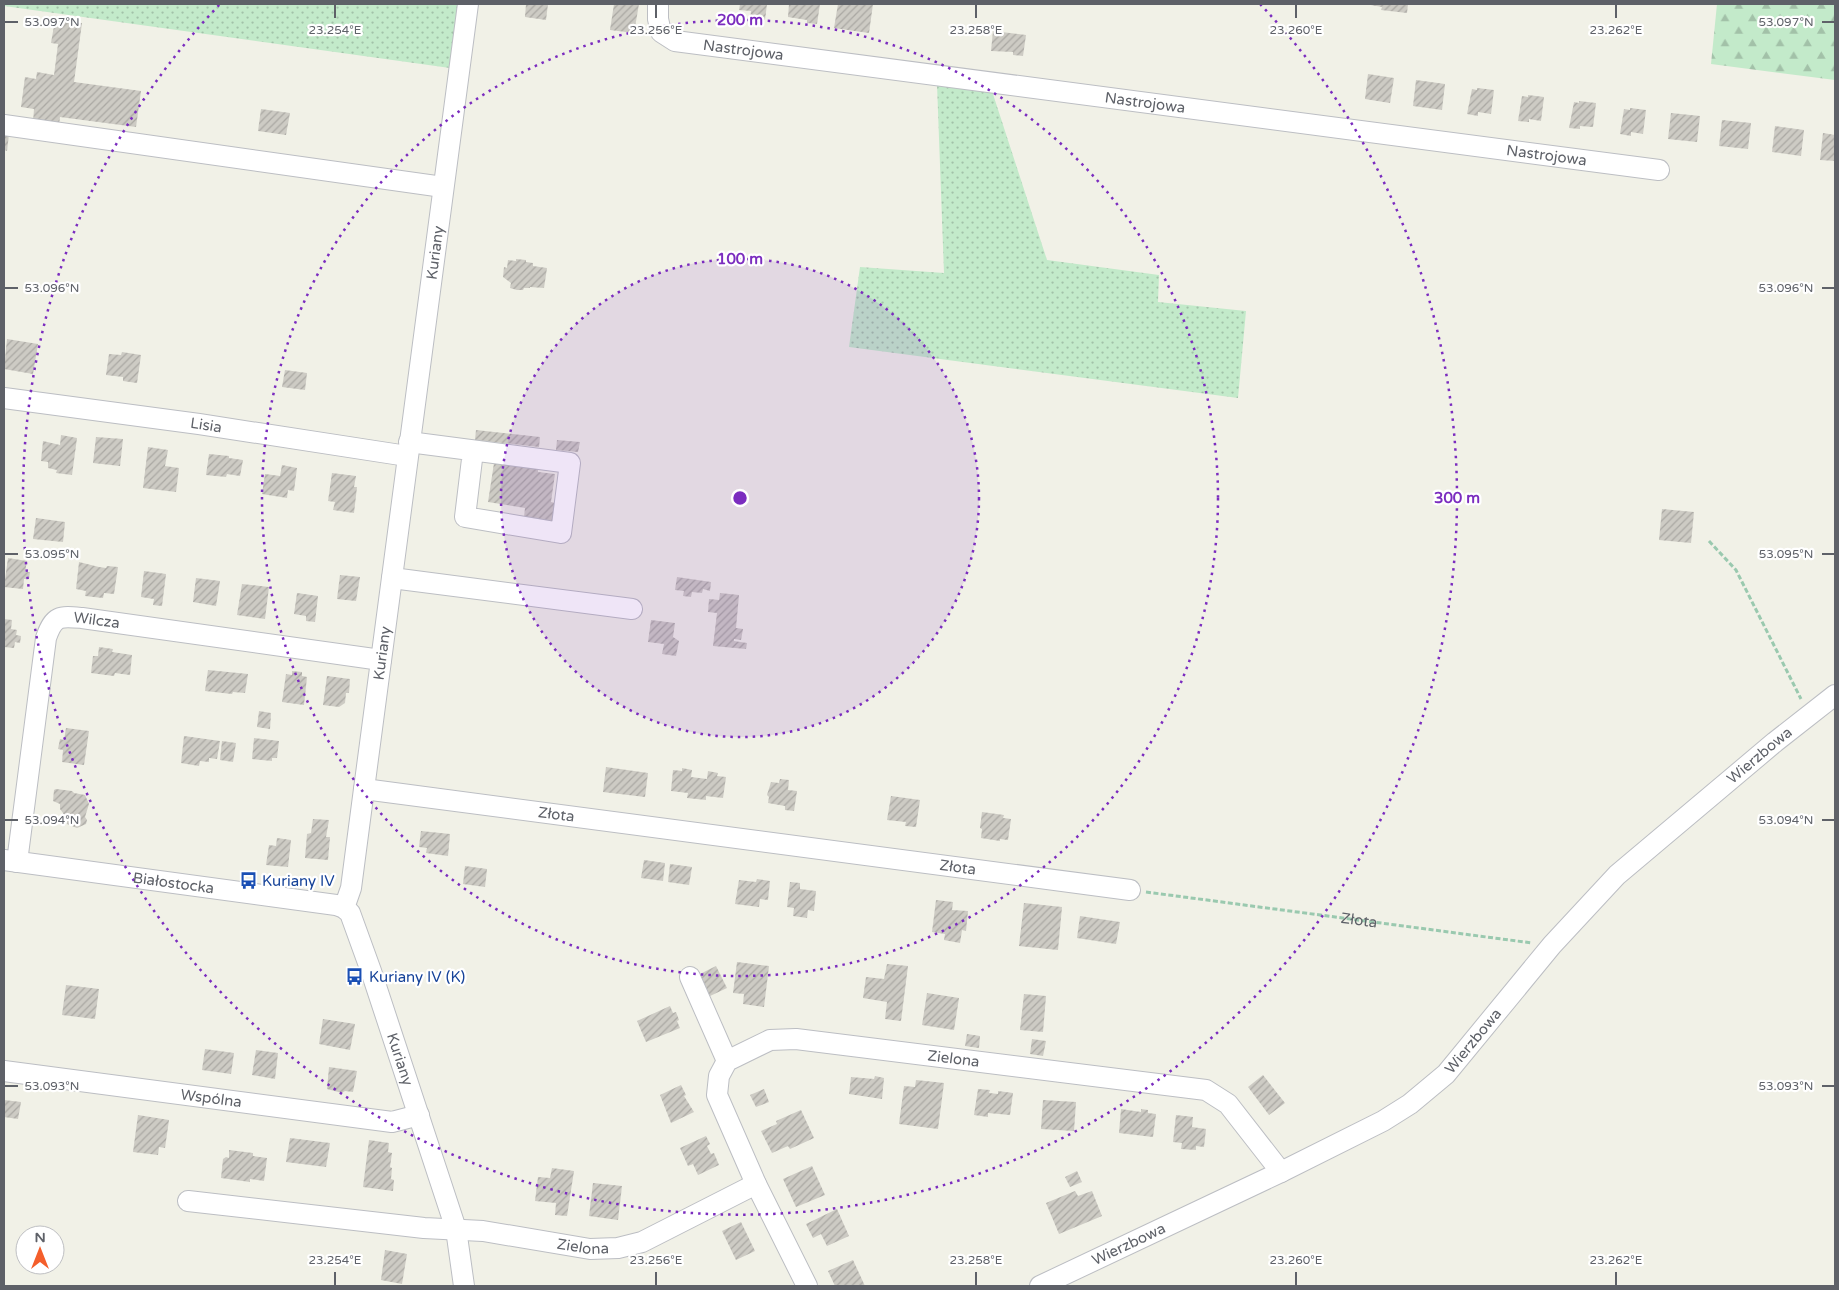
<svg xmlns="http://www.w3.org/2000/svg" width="1839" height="1290" font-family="'Varela Round',sans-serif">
	<defs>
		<pattern id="green-dots" width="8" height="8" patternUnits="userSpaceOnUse" patternTransform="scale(1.25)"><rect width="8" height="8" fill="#c3eaca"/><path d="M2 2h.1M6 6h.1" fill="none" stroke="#a2c1a8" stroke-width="1.8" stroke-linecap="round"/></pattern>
		<pattern id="forest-firs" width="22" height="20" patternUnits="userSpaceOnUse" patternTransform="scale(1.25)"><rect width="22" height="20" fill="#c3eaca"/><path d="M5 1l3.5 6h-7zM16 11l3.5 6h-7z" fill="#a2c1a8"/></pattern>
		<pattern id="building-hatch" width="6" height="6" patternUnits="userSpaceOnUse" patternTransform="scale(1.25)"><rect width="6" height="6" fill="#cdcbc4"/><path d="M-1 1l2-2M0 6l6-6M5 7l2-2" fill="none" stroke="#aaa8a3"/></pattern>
	</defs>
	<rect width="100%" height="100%" fill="#f1f1e7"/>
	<g fill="url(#green-dots)">
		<polygon points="4,4 459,4 450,68 4,6"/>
		<polygon points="937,84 992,91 1047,260 1159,275 1158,302 1246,311 1238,398 849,347 860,267 944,273"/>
	</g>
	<polygon fill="url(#forest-firs)" points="1717,4 1835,4 1835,80 1711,64"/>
	<g fill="url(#building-hatch)">
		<polygon points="526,4 548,4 546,20 525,17"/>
		<polygon points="614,4 639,4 634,33 610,30"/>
		<polygon points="740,4 767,4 765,20 750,19 751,11 739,10"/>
		<polygon points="789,4 820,4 817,24 807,23 807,20 788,17"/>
		<polygon points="838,4 873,4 869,33 834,28"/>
		<polygon points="1365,4 1408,4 1407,13 1381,10 1382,7"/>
		<polygon points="55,20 82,23 74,82 141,91 136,127 60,117 59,125 33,122 34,109 21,107 25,77 36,79 37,72 54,75 58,44 51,43"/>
		<polygon points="993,31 1026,35 1023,56 1013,55 1013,52 991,51"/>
		<polygon points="1368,74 1394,78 1390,103 1365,99"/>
		<polygon points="1416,80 1445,84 1442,110 1413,106"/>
		<polygon points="1477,88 1494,90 1491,114 1478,112 1478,116 1467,114 1472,89 1477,90"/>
		<polygon points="1528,95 1544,97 1541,121 1529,119 1529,122 1518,121 1522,96 1528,97"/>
		<polygon points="1579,101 1596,103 1593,127 1580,126 1580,129 1569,128 1574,102 1579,103"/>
		<polygon points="1630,108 1646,110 1643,134 1631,132 1631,136 1620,134 1624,109 1630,110"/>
		<polygon points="261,109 290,113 286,135 258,131"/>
		<polygon points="1671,113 1700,116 1697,142 1668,139"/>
		<polygon points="1722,120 1751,123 1748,149 1719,146"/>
		<polygon points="1775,126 1804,130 1801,156 1772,152"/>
		<polygon points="4,133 9,134 7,151 4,150"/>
		<polygon points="1823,133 1835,135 1835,161 1820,160"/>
		<polygon points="516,259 526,260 526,262 533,263 533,266 547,268 544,288 530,287 530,288 524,288 523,290 517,290 510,288 511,283 503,277 504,267 507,268 508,260 516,261"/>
		<polygon points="7,339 38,344 33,374 4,369"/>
		<polygon points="122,352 141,355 137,383 123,381 123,377 106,375 109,354 121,355"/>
		<polygon points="285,370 307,373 305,390 282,387"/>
		<polygon points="476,430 540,437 539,447 475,440"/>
		<polygon points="61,435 77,438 72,475 56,473 57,470 48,468 48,462 41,461 43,441 60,445"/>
		<polygon points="96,437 123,439 120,466 93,463"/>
		<polygon points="557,440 580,442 578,452 556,450"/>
		<polygon points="148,447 168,450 165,466 179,468 176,492 143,488"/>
		<polygon points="209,454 229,456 229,458 243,460 240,476 227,474 226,477 206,475"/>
		<polygon points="494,463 538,469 538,472 555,474 551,502 555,503 552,521 524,517 525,508 488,502"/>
		<polygon points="282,465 297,468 294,491 288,490 287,498 262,494 265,474 280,476"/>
		<polygon points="332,473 356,476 354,487 357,487 354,513 333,510 335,502 328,501"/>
		<polygon points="1662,509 1694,512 1691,543 1659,540"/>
		<polygon points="36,518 65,522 63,542 33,539"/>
		<polygon points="8,558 27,561 25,572 30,572 29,579 24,579 23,589 4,587"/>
		<polygon points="79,562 99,567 106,568 107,566 118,567 114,594 104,593 103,598 85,596 86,591 76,589"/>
		<polygon points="144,571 166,574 162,606 153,605 154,599 141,597"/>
		<polygon points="340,575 360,577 356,601 337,599"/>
		<polygon points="677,577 711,582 710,591 703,589 702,593 692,592 691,597 683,596 684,591 675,590"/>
		<polygon points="196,578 220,581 216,606 193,602"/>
		<polygon points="242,584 269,587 265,619 237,615"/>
		<polygon points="297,593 318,596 315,622 306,621 306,616 294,614"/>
		<polygon points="720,593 739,595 736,628 743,629 741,640 734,639 734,641 747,643 746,649 713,646 717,613 708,612 709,599 719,600"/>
		<polygon points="4,619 12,620 11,629 17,630 16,635 21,636 20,643 15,642 14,648 4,647"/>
		<polygon points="651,620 675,623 673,637 679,641 676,656 662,654 664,644 648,642"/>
		<polygon points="99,647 113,649 112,652 132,655 130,675 115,673 114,676 91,673 93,656 98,656"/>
		<polygon points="208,670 248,674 245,693 233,692 232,694 205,691"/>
		<polygon points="292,671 302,672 302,676 307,677 304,705 282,702 286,674 292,675"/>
		<polygon points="327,676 350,679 349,693 346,693 345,703 339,707 323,705"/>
		<polygon points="259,711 271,713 270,729 257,727"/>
		<polygon points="66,728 89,731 84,765 62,762 63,750 58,749 60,739 64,740"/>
		<polygon points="184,736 220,741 217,759 209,758 209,762 200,761 199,766 181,763"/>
		<polygon points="254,738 279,741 277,758 272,758 272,761 252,759"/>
		<polygon points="222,741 236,743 233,762 220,760"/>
		<polygon points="606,767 648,773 645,797 603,792"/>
		<polygon points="682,768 692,770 691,777 707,779 708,771 718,773 717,776 726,777 723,798 706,796 706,800 687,798 688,793 671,791 673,770 682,771"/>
		<polygon points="780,779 789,780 788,790 797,791 794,811 785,810 785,806 768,803 769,797 767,795 771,782 779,783"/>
		<polygon points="56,789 72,791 74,793 85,795 89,804 85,817 87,820 86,824 77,828 67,824 63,816 63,813 60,809 60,804 53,801 54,790"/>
		<polygon points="891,796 920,800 916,827 905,826 906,822 887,820"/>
		<polygon points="982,812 1004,815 1003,818 1011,819 1008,840 1000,839 1000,841 981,838 982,829 980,828"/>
		<polygon points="313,819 329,820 326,837 330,837 328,860 305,858 307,834 311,833"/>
		<polygon points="421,831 450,834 448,856 426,853 427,848 419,847"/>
		<polygon points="277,838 291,840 288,867 266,865 269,845 276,846"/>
		<polygon points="644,860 665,863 663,881 641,878"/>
		<polygon points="670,864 692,867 689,885 668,882"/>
		<polygon points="465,866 487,869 485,887 463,884"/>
		<polygon points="757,879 770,881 768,900 760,899 759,907 735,904 739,880 756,882"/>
		<polygon points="790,882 800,883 800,889 816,891 814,911 808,910 807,918 793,916 794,908 787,907"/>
		<polygon points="936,900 953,902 952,910 968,911 966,931 962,930 960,943 944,940 945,934 932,932"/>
		<polygon points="1024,903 1062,907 1058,950 1019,946"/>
		<polygon points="1080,916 1120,922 1116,944 1077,938"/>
		<polygon points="737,962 769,966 764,1007 743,1004 744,994 733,993"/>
		<polygon points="887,964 908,966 901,1021 885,1019 887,1002 863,998 866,977 884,979"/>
		<polygon points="716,966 727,988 710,996 700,974"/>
		<polygon points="66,985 99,989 95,1019 62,1015"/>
		<polygon points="927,993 959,998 954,1030 922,1025"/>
		<polygon points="1024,994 1046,996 1043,1032 1020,1030"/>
		<polygon points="670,1006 673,1013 676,1012 679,1020 677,1021 680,1028 646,1042 637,1021"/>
		<polygon points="323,1019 355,1024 350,1050 319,1044"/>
		<polygon points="967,1034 980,1036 979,1048 965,1046"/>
		<polygon points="1032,1039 1046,1041 1043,1056 1030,1054"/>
		<polygon points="205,1049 234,1053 231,1074 202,1070"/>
		<polygon points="256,1050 278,1053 275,1079 252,1075"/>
		<polygon points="329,1067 357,1071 353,1092 345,1091 342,1093 327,1089"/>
		<polygon points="1263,1075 1285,1103 1269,1115 1248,1087"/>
		<polygon points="875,1076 884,1078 882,1099 849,1094 851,1077 874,1079"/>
		<polygon points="916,1080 944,1083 938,1129 899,1124 904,1086 915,1087"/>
		<polygon points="681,1085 686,1095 684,1096 694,1112 671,1123 660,1095"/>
		<polygon points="764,1089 769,1102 756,1107 750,1095"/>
		<polygon points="978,1089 990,1090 989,1093 998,1094 998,1091 1013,1093 1010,1115 988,1113 988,1117 974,1115"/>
		<polygon points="4,1100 21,1102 18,1119 4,1117"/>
		<polygon points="1043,1100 1076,1102 1074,1131 1041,1129"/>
		<polygon points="1121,1109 1141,1112 1141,1109 1148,1110 1148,1113 1156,1114 1153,1137 1119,1133"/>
		<polygon points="801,1110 814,1138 790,1149 788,1146 772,1153 761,1131 777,1124 776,1121"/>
		<polygon points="138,1115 169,1120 165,1148 159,1147 158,1155 133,1152"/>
		<polygon points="1176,1115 1193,1117 1192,1127 1206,1129 1204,1147 1196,1146 1196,1150 1181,1149 1182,1143 1173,1142"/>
		<polygon points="706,1136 710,1144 707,1146 711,1154 714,1153 719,1165 698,1175 693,1164 688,1166 680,1148"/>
		<polygon points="290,1138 330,1143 326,1167 286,1162"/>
		<polygon points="369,1140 389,1143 388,1152 392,1153 390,1167 392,1168 391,1179 394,1180 393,1191 363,1187"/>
		<polygon points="229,1150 253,1153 253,1156 267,1158 264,1181 250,1179 250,1182 221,1178 223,1159 226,1157 229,1158"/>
		<polygon points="812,1166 825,1195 796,1207 783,1179"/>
		<polygon points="552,1168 574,1171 567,1216 555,1215 556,1203 535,1201 538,1177 550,1178"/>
		<polygon points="1077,1171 1082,1182 1070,1187 1065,1177"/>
		<polygon points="593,1183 622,1186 618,1220 589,1216"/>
		<polygon points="1075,1191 1078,1196 1092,1191 1102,1216 1059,1234 1046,1203"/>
		<polygon points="837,1209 849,1236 827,1246 821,1234 813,1238 806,1224"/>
		<polygon points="741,1222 755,1251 736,1260 722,1231"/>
		<polygon points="385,1250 407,1254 402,1284 381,1280"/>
		<polygon points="853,1260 865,1286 835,1286 828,1271"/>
	</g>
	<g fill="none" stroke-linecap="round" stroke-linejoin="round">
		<defs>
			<g id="minor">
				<path id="s2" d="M 658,4 L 658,19 L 661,32 L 675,41 L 1659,170"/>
				<polyline points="4,125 443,187"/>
				<path id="s3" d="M 4,398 L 199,424 L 407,456"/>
				<polyline points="409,442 570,463 561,533 465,517 473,451"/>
				<polyline points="392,578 632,609"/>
				<path id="s4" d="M 364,789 L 1130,890"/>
				<path id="s5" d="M 4,860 L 336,905 L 344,908 L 350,913 L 371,971 L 456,1229 L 464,1286"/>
				<path id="s6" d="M 17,862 L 46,638 C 54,615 60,616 82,618 L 381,660"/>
				<path id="s7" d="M 344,908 L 351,888 L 364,789 L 468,4"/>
				<polyline points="690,977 727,1061"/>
				<path id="s8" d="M 4,1071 L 392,1122 L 419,1115"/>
				<path id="s9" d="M 188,1201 L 424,1228 L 483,1231 L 590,1249 L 618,1248 L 642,1242 L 756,1184"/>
				<path id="s10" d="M 807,1286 L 756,1184 L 717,1095 L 719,1076 L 727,1061 L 770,1040 L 796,1039 L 1206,1090 L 1228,1104 L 1281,1172"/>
				<path id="s11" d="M 1040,1286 L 1281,1172 L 1383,1121 L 1410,1104 L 1446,1074 L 1552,945 L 1617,875 L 1775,742 L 1835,695"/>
			</g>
		</defs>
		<use href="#minor" stroke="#bcbec3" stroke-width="22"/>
		<g stroke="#9ac9af" stroke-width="3" stroke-dasharray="5 2.5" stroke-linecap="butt">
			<polyline points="1709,541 1736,570 1801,699"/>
			<path id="s1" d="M 1146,892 L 1532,943"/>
		</g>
		<use href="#minor" stroke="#fff" stroke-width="20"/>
	</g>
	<path fill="none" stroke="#5e6168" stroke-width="2" d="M 335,5 L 335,18M 656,5 L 656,18M 976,5 L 976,18M 1296,5 L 1296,18M 1616,5 L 1616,18M 5,22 L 18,22M 1822,22 L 1834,22M 5,288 L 18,288M 1822,288 L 1834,288M 5,554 L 18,554M 1822,554 L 1834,554M 5,820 L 18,820M 1822,820 L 1834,820M 5,1086 L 18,1086M 1822,1086 L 1834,1086M 335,1272 L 335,1285M 656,1272 L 656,1285M 976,1272 L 976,1285M 1296,1272 L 1296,1285M 1616,1272 L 1616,1285"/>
	<circle cx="740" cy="498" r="239" fill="#7b2cbf" fill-opacity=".12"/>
	<g fill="none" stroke="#7b2cbf" stroke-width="2.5" stroke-dasharray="2.5 5">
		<circle cx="740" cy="498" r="239"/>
		<circle cx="740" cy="498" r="478"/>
		<path d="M1260 4A717 717 0 1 1 220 4"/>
	</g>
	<defs>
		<symbol id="bus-bare" viewBox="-9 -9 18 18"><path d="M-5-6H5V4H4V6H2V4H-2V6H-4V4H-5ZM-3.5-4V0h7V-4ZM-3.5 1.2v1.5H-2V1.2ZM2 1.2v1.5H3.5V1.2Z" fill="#1a4fb4" stroke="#fff" stroke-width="2.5" paint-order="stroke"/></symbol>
	</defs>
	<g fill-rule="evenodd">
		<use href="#bus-bare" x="236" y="868" width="25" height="25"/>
		<use href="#bus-bare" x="342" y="964" width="25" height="25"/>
	</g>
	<g text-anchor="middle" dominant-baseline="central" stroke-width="4.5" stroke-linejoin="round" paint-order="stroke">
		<g font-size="15" fill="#5e6168" stroke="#fff">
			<text stroke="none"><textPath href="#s2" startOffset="114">Nastrojowa</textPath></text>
			<text stroke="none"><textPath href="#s2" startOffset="519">Nastrojowa</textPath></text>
			<text stroke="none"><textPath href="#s2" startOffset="924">Nastrojowa</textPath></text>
			<text stroke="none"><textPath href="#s7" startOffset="662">Kuriany</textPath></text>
			<text stroke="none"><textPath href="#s3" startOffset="204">Lisia</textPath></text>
			<text stroke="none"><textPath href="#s6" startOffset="288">Wilcza</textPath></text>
			<text stroke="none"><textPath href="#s7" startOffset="258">Kuriany</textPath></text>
			<text stroke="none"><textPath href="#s11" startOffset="908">Wierzbowa</textPath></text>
			<text stroke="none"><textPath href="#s4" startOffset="194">Złota</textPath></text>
			<text stroke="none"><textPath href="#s4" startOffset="599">Złota</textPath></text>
			<text stroke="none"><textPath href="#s5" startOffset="171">Białostocka</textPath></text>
			<text stroke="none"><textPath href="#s1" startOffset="215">Złota</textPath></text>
			<text stroke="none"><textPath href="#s11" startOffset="502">Wierzbowa</textPath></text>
			<text stroke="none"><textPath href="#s10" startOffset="480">Zielona</textPath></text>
			<text stroke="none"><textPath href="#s5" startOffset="506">Kuriany</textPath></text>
			<text stroke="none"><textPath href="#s8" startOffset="209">Wspólna</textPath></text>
			<text stroke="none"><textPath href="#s9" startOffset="398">Zielona</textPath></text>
			<text stroke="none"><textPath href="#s11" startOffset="98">Wierzbowa</textPath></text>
		</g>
		<g font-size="15" fill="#164399" stroke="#fff" text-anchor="start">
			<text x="262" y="881">Kuriany IV</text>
			<text x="369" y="977">Kuriany IV (K)</text>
		</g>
	</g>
	<g font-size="12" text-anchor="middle" fill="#5e6168" stroke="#fff" stroke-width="4.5" stroke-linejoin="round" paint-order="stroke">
		<text x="52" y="26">53.097°N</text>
		<text x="1786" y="26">53.097°N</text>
		<text x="335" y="34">23.254°E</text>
		<text x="656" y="34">23.256°E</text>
		<text x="976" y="34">23.258°E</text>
		<text x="1296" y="34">23.260°E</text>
		<text x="1616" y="34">23.262°E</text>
		<text x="52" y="292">53.096°N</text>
		<text x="1786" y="292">53.096°N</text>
		<text x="52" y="558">53.095°N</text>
		<text x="1786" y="558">53.095°N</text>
		<text x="52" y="824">53.094°N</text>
		<text x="1786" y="824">53.094°N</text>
		<text x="52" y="1090">53.093°N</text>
		<text x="1786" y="1090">53.093°N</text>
		<text x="335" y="1264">23.254°E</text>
		<text x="656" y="1264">23.256°E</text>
		<text x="976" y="1264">23.258°E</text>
		<text x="1296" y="1264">23.260°E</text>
		<text x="1616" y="1264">23.262°E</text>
	</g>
	<circle cx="740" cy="498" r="8" fill="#7b2cbf" stroke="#fff" stroke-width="2.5"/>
	<g font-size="15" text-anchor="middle" font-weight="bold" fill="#7b2cbf" stroke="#fff" stroke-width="4.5" stroke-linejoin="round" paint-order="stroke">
		<text x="740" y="25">200 m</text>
		<text x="740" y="264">100 m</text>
		<text x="1457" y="503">300 m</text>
	</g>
	<rect width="1839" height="1290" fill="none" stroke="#5e6168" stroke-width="10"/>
	<g transform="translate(40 1250)"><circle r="24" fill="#ffffff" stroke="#bfc0c3"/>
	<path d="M0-4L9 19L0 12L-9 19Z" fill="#f45e2b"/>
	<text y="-8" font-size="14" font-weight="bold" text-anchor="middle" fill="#5e6168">N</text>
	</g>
</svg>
